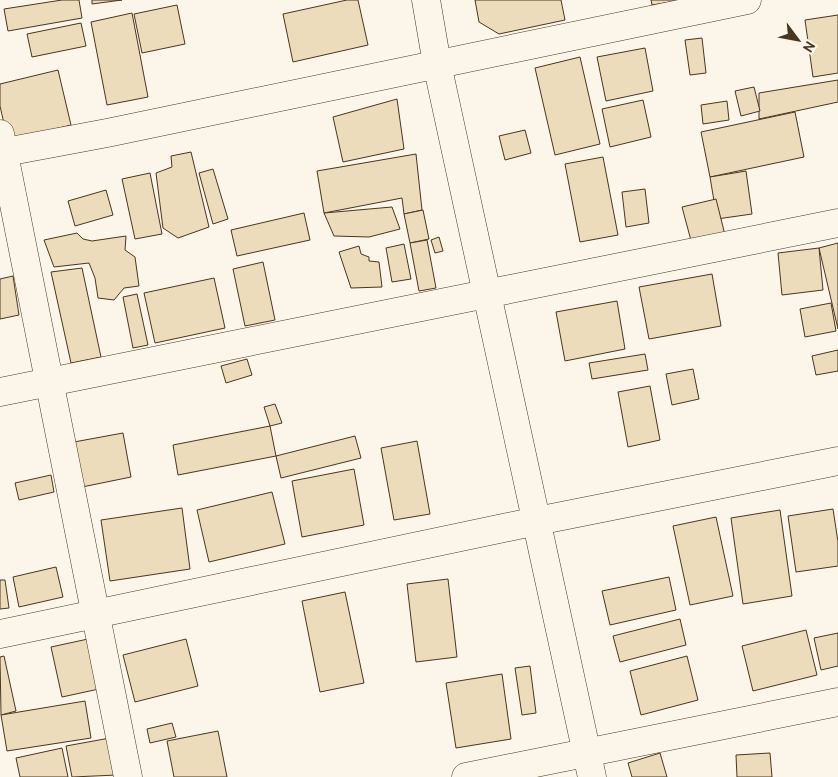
<svg xmlns="http://www.w3.org/2000/svg" width="838" height="777" font-family="Cabin,sans-serif">
	<rect width="100%" height="100%" fill="#fbf6e9"/>
	<g fill="#ecdcbc" stroke="#4a3520">
		<polygon points="62,0 79,0 82,18 8,31 4,9"/>
		<polygon points="92,0 122,0 92,4"/>
		<polygon points="347,0 358,0 368,45 293,62 283,14"/>
		<polygon points="475,0 561,0 565,20 499,34 479,22"/>
		<polygon points="651,0 684,0 652,5"/>
		<polygon points="177,5 185,44 142,53 134,14"/>
		<polygon points="132,13 148,97 107,105 91,22"/>
		<polygon points="838,15 838,73 813,77 805,20"/>
		<polygon points="81,23 86,46 32,57 27,34"/>
		<polygon points="702,38 706,73 690,75 685,40"/>
		<polygon points="645,48 653,91 606,101 597,57"/>
		<polygon points="580,57 600,144 555,155 535,68"/>
		<polygon points="58,70 71,125 8,141 0,106 0,84"/>
		<polygon points="838,80 838,102 759,119 759,93"/>
		<polygon points="754,87 760,111 741,116 735,91"/>
		<polygon points="397,99 404,149 343,162 333,117"/>
		<polygon points="643,100 651,137 610,147 602,109"/>
		<polygon points="727,101 729,120 703,124 701,105"/>
		<polygon points="795,112 804,157 710,177 701,132"/>
		<polygon points="525,130 531,153 505,160 499,136"/>
		<polygon points="191,152 209,227 178,238 163,228 156,173 172,167 171,156"/>
		<polygon points="416,154 422,210 404,214 402,198 324,213 317,171"/>
		<polygon points="603,157 618,235 580,242 565,164"/>
		<polygon points="213,169 228,219 213,224 199,173"/>
		<polygon points="746,171 752,214 717,219 710,177"/>
		<polygon points="150,173 162,234 135,239 122,179"/>
		<polygon points="645,189 649,223 626,227 622,192"/>
		<polygon points="106,190 113,215 75,226 68,201"/>
		<polygon points="716,199 726,239 693,248 682,207"/>
		<polygon points="392,207 400,229 369,237 334,236 324,213"/>
		<polygon points="423,210 429,239 410,243 404,214"/>
		<polygon points="304,213 310,240 237,256 231,230"/>
		<polygon points="77,233 83,239 92,241 126,236 125,250 135,257 139,286 124,288 114,300 98,298 95,278 89,263 54,267 44,240"/>
		<polygon points="439,237 443,251 435,253 431,240"/>
		<polygon points="427,240 436,288 419,291 410,243"/>
		<polygon points="838,243 838,329 819,248"/>
		<polygon points="404,244 411,279 392,282 386,248"/>
		<polygon points="359,246 361,254 369,257 369,261 379,262 382,287 351,288 339,252"/>
		<polygon points="819,248 823,290 782,295 778,253"/>
		<polygon points="263,262 275,320 245,326 233,269"/>
		<polygon points="82,268 101,357 71,363 51,272"/>
		<polygon points="712,274 721,326 649,339 639,287"/>
		<polygon points="13,276 19,315 0,319 0,279"/>
		<polygon points="214,278 225,328 155,343 144,293"/>
		<polygon points="137,294 148,345 133,348 123,297"/>
		<polygon points="617,301 625,349 565,361 556,312"/>
		<polygon points="831,303 836,331 805,337 800,309"/>
		<polygon points="838,350 838,371 816,375 812,356"/>
		<polygon points="645,354 648,370 592,379 589,363"/>
		<polygon points="247,359 252,375 226,383 221,366"/>
		<polygon points="693,369 699,399 672,405 666,374"/>
		<polygon points="650,386 660,440 628,447 618,392"/>
		<polygon points="275,404 282,423 270,426 264,407"/>
		<polygon points="270,426 276,456 178,475 173,445"/>
		<polygon points="123,433 131,477 82,487 74,442"/>
		<polygon points="355,436 361,458 281,478 276,456"/>
		<polygon points="417,441 430,514 394,520 381,448"/>
		<polygon points="354,469 364,525 302,537 292,481"/>
		<polygon points="51,475 54,492 19,500 15,483"/>
		<polygon points="272,492 285,544 209,562 197,510"/>
		<polygon points="182,508 190,569 110,581 101,520"/>
		<polygon points="833,509 838,542 838,566 796,572 788,516"/>
		<polygon points="780,510 792,596 743,604 731,518"/>
		<polygon points="716,517 733,596 690,605 673,526"/>
		<polygon points="56,567 63,597 19,607 13,577"/>
		<polygon points="669,577 676,610 610,625 602,591"/>
		<polygon points="448,579 457,657 416,662 407,584"/>
		<polygon points="0,580 5,580 9,608 0,609"/>
		<polygon points="345,592 364,683 320,692 302,601"/>
		<polygon points="680,619 686,645 620,662 613,636"/>
		<polygon points="806,630 817,675 753,691 742,646"/>
		<polygon points="838,633 838,666 821,670 814,638"/>
		<polygon points="88,639 99,689 62,697 51,647"/>
		<polygon points="186,639 198,686 135,702 123,655"/>
		<polygon points="4,656 16,711 1,715 0,657"/>
		<polygon points="687,656 698,700 641,715 630,671"/>
		<polygon points="530,666 536,713 522,715 515,668"/>
		<polygon points="502,674 511,739 456,748 446,683"/>
		<polygon points="85,701 91,738 7,751 1,715"/>
		<polygon points="172,723 176,737 150,743 147,729"/>
		<polygon points="218,731 227,777 174,777 167,741"/>
		<polygon points="110,738 117,775 72,777 66,746"/>
		<polygon points="62,748 68,777 20,777 16,758"/>
		<polygon points="660,753 667,777 632,777 628,763"/>
		<polygon points="770,753 772,777 737,777 736,755"/>
	</g>
	<g fill="none" stroke-linecap="round" stroke-linejoin="round">
		<defs>
			<g id="minor">
				<polyline points="426,0 437,64 592,777"/>
				<polyline points="0,134 128,777"/>
				<polyline points="0,153 107,133 747,0"/>
				<polyline points="0,392 838,223"/>
				<polyline points="0,634 537,521 838,461"/>
				<polyline points="466,777 838,702"/>
			</g>
		</defs>
		<use href="#minor" stroke="#4a3520" stroke-width="29"/>
		<use href="#minor" stroke="#fbf6e9" stroke-width="28"/>
	</g>
	<g transform="translate(798 40) rotate(122)" stroke="#fbf6e9" stroke-width="4" paint-order="stroke">
	<path d="M0-4L9 19L0 12L-9 19Z" fill="#4a3520"/>
	<text y="-8" font-size="14" font-weight="bold" text-anchor="middle" fill="#4a3520">N</text>
	</g>
</svg>
